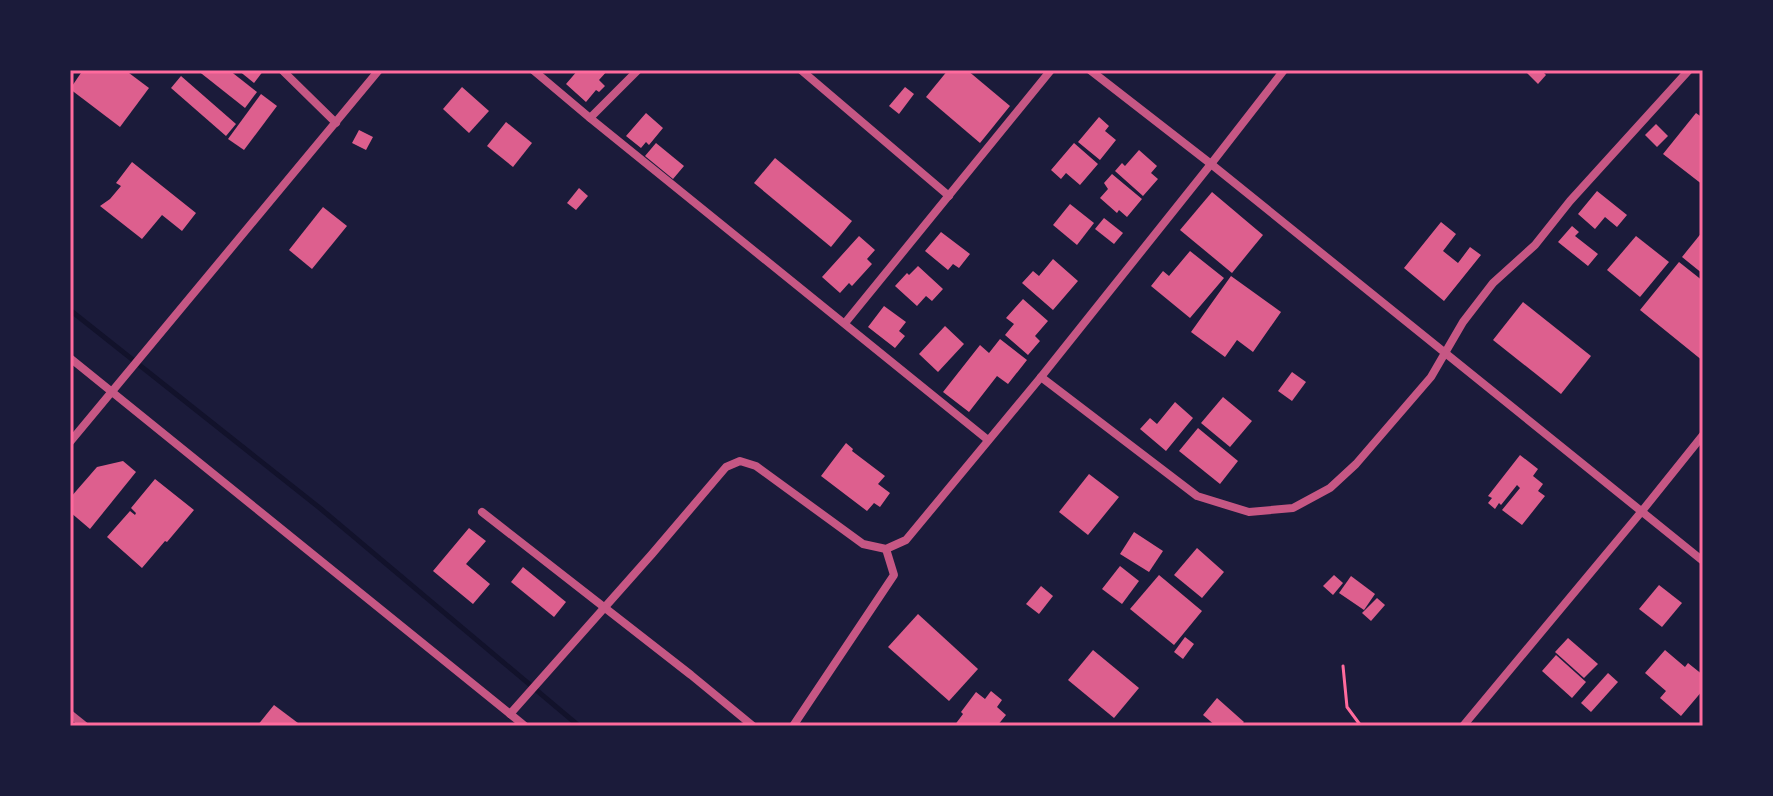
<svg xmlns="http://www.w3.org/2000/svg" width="1773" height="796" font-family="Signika,sans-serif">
	<rect width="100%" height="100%" fill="#1b1b3a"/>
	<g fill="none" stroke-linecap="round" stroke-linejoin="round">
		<polyline stroke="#12122b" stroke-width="5" points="70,310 321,509 579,726"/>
	</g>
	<g fill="#dd5f8e">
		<polygon points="83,70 125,70 149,88 120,127 70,89"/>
		<polygon points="197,70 229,70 257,92 245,108"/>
		<polygon points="238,70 264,70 254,83"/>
		<polygon points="578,70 608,70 599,80 605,86 599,92 596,90 586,102 566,84"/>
		<polygon points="948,70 967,70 1010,106 980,143 926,97"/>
		<polygon points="1524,70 1541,70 1546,75 1538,84"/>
		<polygon points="181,76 236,124 226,136 171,88"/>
		<polygon points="462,87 489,111 469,133 443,109"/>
		<polygon points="905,87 914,94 899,114 889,106"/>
		<polygon points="261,94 277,106 244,150 228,139"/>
		<polygon points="646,113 663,128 649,145 646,142 641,148 626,136"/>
		<polygon points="1696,113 1703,118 1703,185 1663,154"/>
		<polygon points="1099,117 1109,126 1105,131 1116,140 1100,160 1078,142"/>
		<polygon points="506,122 532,143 513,167 487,146"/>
		<polygon points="1656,124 1668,136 1657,147 1645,135"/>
		<polygon points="359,130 373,137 366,150 352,143"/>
		<polygon points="656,143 684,166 673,179 645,156"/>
		<polygon points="1074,143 1098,164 1080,185 1066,173 1061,179 1051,170"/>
		<polygon points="1139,150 1157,166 1151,173 1158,179 1143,196 1115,171 1122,163 1125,166"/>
		<polygon points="775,158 852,221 831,247 754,183"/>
		<polygon points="132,162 196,213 182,231 162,215 142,239 100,206 110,199 121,186 116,183"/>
		<polygon points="1112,174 1142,199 1127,217 1119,210 1117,213 1100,198 1108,189 1104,183"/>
		<polygon points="579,188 588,196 576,210 567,203"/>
		<polygon points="1597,191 1627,215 1617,227 1605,217 1595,229 1578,214"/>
		<polygon points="1212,192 1263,235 1232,273 1180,230"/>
		<polygon points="1070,204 1094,223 1077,245 1053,225"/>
		<polygon points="323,207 347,226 312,269 289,250"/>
		<polygon points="1104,218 1123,233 1114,244 1095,229"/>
		<polygon points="1441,222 1456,234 1443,251 1458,263 1470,247 1481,255 1444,301 1404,268"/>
		<polygon points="1572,226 1579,232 1575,236 1598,254 1588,266 1558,242"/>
		<polygon points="1703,231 1703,274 1682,257"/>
		<polygon points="941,232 970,254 959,268 953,264 948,270 925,251"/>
		<polygon points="859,236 875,250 867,259 872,264 852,286 849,283 840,293 822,277"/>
		<polygon points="1636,236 1669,262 1640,297 1607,270"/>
		<polygon points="1190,251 1224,278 1190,318 1151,286 1163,271 1169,276"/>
		<polygon points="1053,259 1078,281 1053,310 1022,283 1033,271 1039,276"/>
		<polygon points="1679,262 1703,281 1703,361 1640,310"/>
		<polygon points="918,266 943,289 932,301 926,296 917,306 895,286 907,273 909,275"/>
		<polygon points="1231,276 1281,312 1253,352 1237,340 1225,357 1191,332"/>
		<polygon points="1023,299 1048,321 1035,336 1040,341 1028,355 1005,335 1014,324 1006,318"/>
		<polygon points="1523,302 1591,356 1561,394 1493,340"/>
		<polygon points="884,306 906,322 899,331 905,336 895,348 868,327"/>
		<polygon points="945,326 964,344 938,372 919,354"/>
		<polygon points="1000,339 1027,360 1008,384 997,376 969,412 943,392 980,345 989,353"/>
		<polygon points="1292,372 1306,382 1292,401 1278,391"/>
		<polygon points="1223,397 1252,421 1230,447 1201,423"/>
		<polygon points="1175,402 1193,418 1166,451 1140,429 1150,418 1157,424"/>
		<polygon points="1198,428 1238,461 1220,484 1179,451"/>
		<polygon points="846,443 853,449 852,451 885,476 878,484 890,493 880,507 874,503 867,511 821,476"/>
		<polygon points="1520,455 1538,469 1533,476 1543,484 1538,491 1545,496 1522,525 1502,510 1520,488 1517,485 1501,505 1499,503 1495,509 1488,503 1492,498 1488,496"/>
		<polygon points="123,461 136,472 90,529 70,512 70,498 97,467"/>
		<polygon points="1089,474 1119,497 1088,535 1059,512"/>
		<polygon points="155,479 194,510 167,542 165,541 142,568 107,537 130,511 135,515 136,513 131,508"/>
		<polygon points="469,528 486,541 466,564 490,584 473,604 433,571"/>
		<polygon points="1134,532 1163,551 1149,572 1120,554"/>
		<polygon points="1197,548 1224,572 1202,598 1174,575"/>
		<polygon points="1120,566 1139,581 1122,604 1102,589"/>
		<polygon points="523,567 566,602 554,617 511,582"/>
		<polygon points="1159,575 1202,611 1174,645 1130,609"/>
		<polygon points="1334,575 1343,583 1333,595 1323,586"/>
		<polygon points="1351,576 1375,594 1364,610 1339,593"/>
		<polygon points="1659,585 1682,603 1662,627 1639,609"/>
		<polygon points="1041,586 1053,596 1039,614 1026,604"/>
		<polygon points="1377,598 1385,605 1371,621 1362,613"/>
		<polygon points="918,614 978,669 949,701 888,647"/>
		<polygon points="1185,637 1194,644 1183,659 1174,652"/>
		<polygon points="1568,638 1598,664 1584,678 1555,652"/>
		<polygon points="1093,650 1139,688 1114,718 1068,680"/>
		<polygon points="1665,650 1685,667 1688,663 1703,675 1703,690 1681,716 1660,698 1666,691 1645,673"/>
		<polygon points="1556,655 1586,682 1572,698 1542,671"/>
		<polygon points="1608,673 1618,682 1591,712 1581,703"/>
		<polygon points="991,691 1002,700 997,707 1006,715 997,726 954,726 963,714 961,712 976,692 985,699"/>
		<polygon points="1217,698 1244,722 1240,726 1216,726 1203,715"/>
		<polygon points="274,705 302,726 257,726"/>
	</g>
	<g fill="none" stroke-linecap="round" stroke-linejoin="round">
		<polyline stroke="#ff6b9d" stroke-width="3" points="1343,666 1347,707 1361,726"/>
		<g stroke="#c65784" stroke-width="8">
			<polyline points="282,70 336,123"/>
			<polyline points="533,70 590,118 988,440"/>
			<polyline points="801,70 949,196"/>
			<polyline points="1090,70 1211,164 1703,561"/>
			<polyline points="590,118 638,70"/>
			<polyline points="845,323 1051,70"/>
			<polyline points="70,358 525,726"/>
			<polyline points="1041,377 1197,496 1249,512 1293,508 1330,488 1356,464 1431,377 1463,322 1493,283 1535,245 1570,201 1689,70"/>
			<polyline points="70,442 379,70"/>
			<polyline points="482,512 691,675 753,726"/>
			<polyline points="70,714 85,726"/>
			<polyline points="510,714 652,554 726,467 740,461 756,466 863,544 886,549 906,540 1041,377 1211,164 1284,70"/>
			<polyline points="793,726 894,575 886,549"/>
			<polyline points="1463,726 1642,511 1703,435"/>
		</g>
	</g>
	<rect width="1773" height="796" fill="none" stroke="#1b1b3a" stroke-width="144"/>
	<rect x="72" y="72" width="1629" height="652" fill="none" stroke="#ff6b9d" stroke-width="3"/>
</svg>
